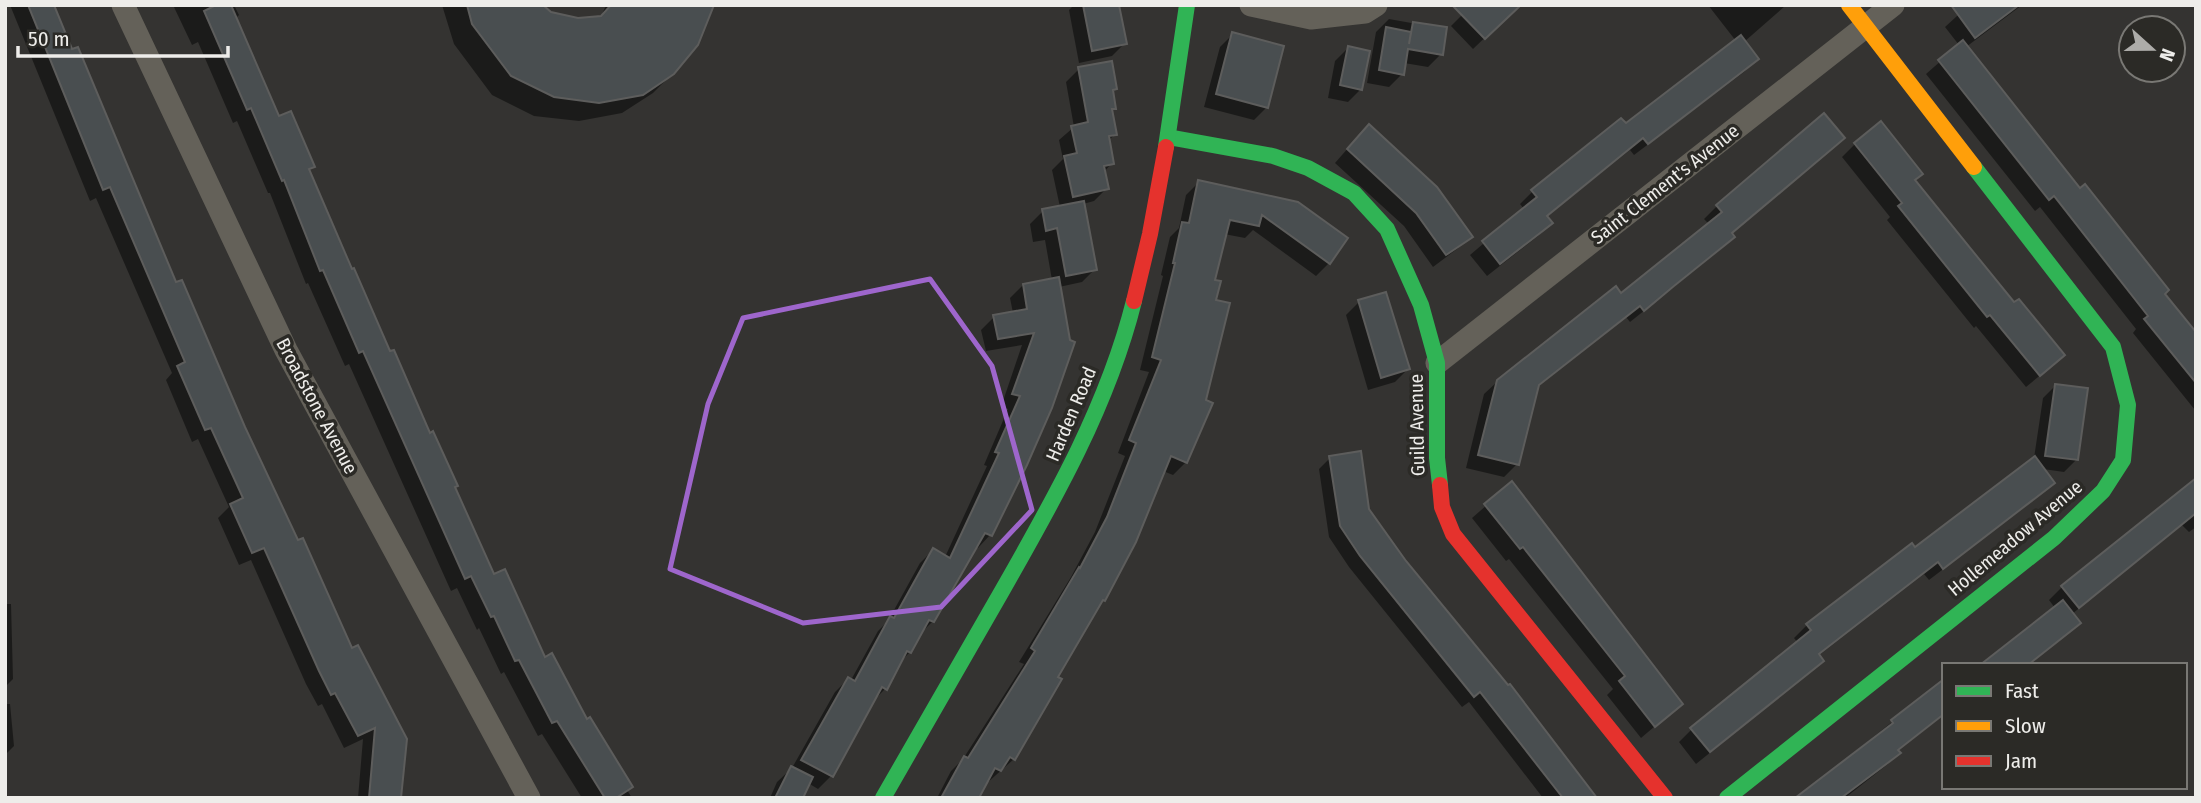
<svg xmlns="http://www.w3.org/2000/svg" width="2201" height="803" font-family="'Fira Sans Condensed',sans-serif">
	<rect width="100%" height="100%" fill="#343331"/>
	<g fill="#0007">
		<polygon points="10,5 52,5 175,285 351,651 400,798 358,798 363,739 344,748 322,704 318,706 306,684 251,560 239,565 218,518 229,507 198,439 192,442 166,380 172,373 96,198 90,201"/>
		<polygon points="173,5 234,5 239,15 235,19 278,119 313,166 308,171 389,354 493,576 632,798 582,798 542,734 538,736 504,672 501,674 479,628 477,630 457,588 451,591 349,364 345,366 308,283 306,284 270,193 268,193 237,121 233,123 198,42 192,45"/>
		<polygon points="442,5 540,5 550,14 578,19 601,17 606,5 712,5 673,73 653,93 622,113 579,121 534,116 492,95 454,44"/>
		<polygon points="1074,5 1118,5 1125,43 1112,56 1079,63 1069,10"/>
		<polygon points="1472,5 1519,5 1473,49 1451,26"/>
		<polygon points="1708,5 1785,6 1744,42 1757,59 1744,72 1634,155 1630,150 1546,217 1550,223 1538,236 1487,276 1470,255 1524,209 1520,204 1533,191 1625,126 1736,41"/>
		<polygon points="1969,5 2022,5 1966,47 2196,335 2195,410 2133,333 2136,329 2040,207 2035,211 1926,74 1959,45 1945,27"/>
		<polygon points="1389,19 1445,29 1441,54 1428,67 1404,63 1402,74 1389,87 1367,83 1376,32"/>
		<polygon points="1233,34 1267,107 1254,120 1204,107 1220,47"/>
		<polygon points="1348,48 1361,89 1348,102 1328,98 1335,61"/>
		<polygon points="1079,69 1115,89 1111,93 1114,108 1110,112 1115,134 1108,141 1112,163 1104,172 1107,188 1094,201 1083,204 1095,269 1082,282 1059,287 990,535 978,548 975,547 933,621 919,635 910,652 899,663 885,689 872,702 831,776 818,789 808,783 801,798 770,798 777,782 792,768 835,692 848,679 851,680 878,631 888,621 920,563 933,550 945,557 987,466 984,465 1008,409 1001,407 1022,345 986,351 981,330 994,317 1013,313 1010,298 1023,285 1052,280 1045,240 1033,242 1030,224 1043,211 1060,207 1052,170 1063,159 1059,140 1074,127 1066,82"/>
		<polygon points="1356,139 1470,237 1457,249 1433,267 1404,226 1335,163"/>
		<polygon points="1855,144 1914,181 2049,368 2026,387 1976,326 1974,328 1887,220 1890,217 1842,157"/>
		<polygon points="1830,150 1731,234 1733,237 1720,250 1630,322 1626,317 1537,387 1517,464 1504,477 1466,468 1484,394 1498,381 1621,295 1709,224 1704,219 1717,206"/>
		<polygon points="1199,182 1346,239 1329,263 1316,276 1253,230 1245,238 1224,234 1213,281 1186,462 1173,475 1163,471 1135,541 1104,600 1096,608 1055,677 1014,759 987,783 977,798 937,798 951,771 963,759 1024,664 1019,662 1071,577 1095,532 1125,456 1118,453 1149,372 1140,370 1163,276 1161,275 1170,237 1179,228 1186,195"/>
		<polygon points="1359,302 1408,369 1395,382 1368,390 1346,315"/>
		<polygon points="2056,385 2077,459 2064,472 2043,469 2053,483 2040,495 1929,580 1924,574 1818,656 1809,673 1696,764 1679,742 1692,729 1798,643 1794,638 1807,625 1915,550 2034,458 2043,398"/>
		<polygon points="1330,458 1405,562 1584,798 1543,798 1469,702 1462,707 1349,567 1329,537 1319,469"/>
		<polygon points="2196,481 2196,527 2189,532 2182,525 2072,614 2078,623 2029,665 1983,665 2055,608 2049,600 2062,587"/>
		<polygon points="1511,484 1681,704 1641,738 1607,695 1613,689 1509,559 1506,561 1472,518"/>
		<polygon points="5,604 11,604 13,679 5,687"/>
		<polygon points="1944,688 1944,715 1897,751 1898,753 1888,764 1845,798 1797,798 1892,722"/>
		<polygon points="5,704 10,704 14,746 5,755"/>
	</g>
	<g fill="#494e50" stroke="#5d5d5c" stroke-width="2">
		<polygon points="28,5 54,5 72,49 78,47 176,282 182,280 245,427 298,540 303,538 352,648 358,645 407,739 401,798 369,798 375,728 358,736 335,693 331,695 319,671 264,548 252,553 230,504 243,498 211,428 205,430 177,366 185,362 110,187 103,190"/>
		<polygon points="216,5 231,5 279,116 291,111 315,167 309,169 352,269 354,268 390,351 394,350 430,433 433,431 458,486 455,487 494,574 505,569 545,657 552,653 587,719 590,717 633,787 616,798 605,798 557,721 552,723 519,660 515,661 494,616 491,617 471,576 465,579 363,351 359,353 323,270 320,271 284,180 282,181 251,108 247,110 204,11"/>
		<polygon points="467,5 543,5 551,12 578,18 601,16 611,5 714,5 698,45 674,74 643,95 599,103 554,97 511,76 472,24"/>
		<polygon points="1083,5 1119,5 1127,44 1092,51"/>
		<polygon points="1452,5 1521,5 1485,39"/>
		<polygon points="1951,5 2019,5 1975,38"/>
		<polygon points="1413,22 1447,27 1443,55 1408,49 1404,75 1379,70 1386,27 1411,32 1409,44"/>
		<polygon points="1232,32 1284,46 1268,108 1216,94"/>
		<polygon points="1741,35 1759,59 1648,144 1643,138 1547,216 1553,223 1500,264 1482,241 1537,197 1531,190 1621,118 1626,123"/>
		<polygon points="1963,40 2080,188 2085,184 2169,290 2165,294 2196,332 2196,383 2144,319 2148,316 2054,196 2049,200 1938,60"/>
		<polygon points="1348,46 1370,51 1362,90 1340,85"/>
		<polygon points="1112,61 1117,89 1113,90 1116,109 1112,109 1117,135 1109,136 1114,164 1104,166 1109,189 1073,197 1064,156 1077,153 1071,126 1088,122 1078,67"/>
		<polygon points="1824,113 1845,138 1732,233 1735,237 1674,286 1644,311 1640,306 1539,385 1519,465 1478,455 1497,380 1616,286 1621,293 1722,212 1716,205"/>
		<polygon points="1881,121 1923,174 1915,180 2014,302 2019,299 2065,355 2040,376 1990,315 1987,317 1898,206 1902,203 1854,143"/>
		<polygon points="1369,124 1437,187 1473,237 1446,255 1416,213 1347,149"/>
		<polygon points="1198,180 1298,202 1348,238 1330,264 1262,215 1259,226 1230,220 1215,280 1221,281 1216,300 1230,303 1206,400 1213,403 1187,463 1171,456 1136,542 1105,601 1103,600 1058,677 1062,679 1015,760 1010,757 1001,771 995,768 979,798 941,798 964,756 968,758 1035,651 1031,648 1079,567 1080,568 1107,517 1136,443 1129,440 1161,360 1152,357 1175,263 1173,263 1182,222 1189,223"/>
		<polygon points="1084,201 1097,270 1066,276 1057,228 1046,231 1042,209"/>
		<polygon points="1059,277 1070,340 1075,342 1052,408 1027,465 992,536 985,533 934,622 929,620 911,653 907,651 887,690 882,687 833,777 801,760 848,677 855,681 890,616 894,618 933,548 950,558 999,453 995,452 1020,396 1012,394 1034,333 998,339 993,315 1027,309 1023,284"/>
		<polygon points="1386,292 1410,369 1381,378 1358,300"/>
		<polygon points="2055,384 2088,388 2078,460 2045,456"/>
		<polygon points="1361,451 1369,509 1406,561 1508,685 1510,684 1597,798 1563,798 1480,692 1474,697 1360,556 1340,526 1329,456"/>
		<polygon points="2035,456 2055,483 1943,569 1938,562 1819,654 1824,661 1710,752 1690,728 1811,630 1806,624 1912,543 1915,547"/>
		<polygon points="2196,478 2196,513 2079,608 2061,586"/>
		<polygon points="1512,481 1683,704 1655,727 1619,681 1625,676 1523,547 1520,549 1484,504"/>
		<polygon points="2063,600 2081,623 2028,665 1980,665"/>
		<polygon points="1944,679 1944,714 1898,750 1901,753 1841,798 1795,798 1893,723 1891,720"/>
		<polygon points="791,766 813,777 803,798 775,798"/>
	</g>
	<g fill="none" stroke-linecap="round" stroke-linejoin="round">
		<g stroke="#646159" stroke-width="23">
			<polyline points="123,5 286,350 529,798"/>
			<polyline points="1251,5 1311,18 1365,12 1376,5"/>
			<polyline points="1437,363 1893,5"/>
		</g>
		<g stroke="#30b455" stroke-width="16">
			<polyline points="1168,137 1273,156 1308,168 1354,193 1387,229 1421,305 1437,363 1437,458 1440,485"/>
			<polyline points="1166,147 1187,5"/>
			<path d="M 883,798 C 923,729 962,660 1002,591 C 1055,498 1108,405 1134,301"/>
			<polyline points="1727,798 2054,538 2103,491 2123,460 2128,405 2113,347 1974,167"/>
		</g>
		<polyline stroke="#ff9f0a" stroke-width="16" points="1849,5 1974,167"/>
		<g stroke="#e5322d" stroke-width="16">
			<polyline points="1134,301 1150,234 1166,147"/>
			<polyline points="1440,485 1442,507 1453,534 1665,798"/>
		</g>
	</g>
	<path fill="none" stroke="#9e66cc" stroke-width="5" stroke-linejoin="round" d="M 930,279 L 992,366 L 1032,510 L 941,607 L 803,623 L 670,569 L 708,404 L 743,318 Z"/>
	<g text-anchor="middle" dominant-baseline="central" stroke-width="7" stroke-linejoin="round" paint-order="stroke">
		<g font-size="19" fill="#eeedea" stroke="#2b2a26">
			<text transform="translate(1665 184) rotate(-38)">Saint Clement's Avenue</text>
			<text transform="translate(317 406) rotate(62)">Broadstone Avenue</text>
			<text transform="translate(1071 414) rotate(-67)">Harden Road</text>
			<text transform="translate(1417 425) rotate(-91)">Guild Avenue</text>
			<text transform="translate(2015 538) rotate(-40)">Hollemeadow Avenue</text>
		</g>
	</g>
	<rect width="2201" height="803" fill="none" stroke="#eeedea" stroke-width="14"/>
	<rect x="1942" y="663" width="245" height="126" fill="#2b2a26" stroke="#797874" stroke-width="2"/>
	<rect x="1956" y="686" width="35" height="10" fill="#30b455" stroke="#797874" stroke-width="2"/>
	<text x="2005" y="698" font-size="21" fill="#eeedea">Fast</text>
	<rect x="1956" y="721" width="35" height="10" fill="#ff9f0a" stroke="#797874" stroke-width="2"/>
	<text x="2005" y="733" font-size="21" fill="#eeedea">Slow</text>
	<rect x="1956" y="756" width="35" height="10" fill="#e5322d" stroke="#797874" stroke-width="2"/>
	<text x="2005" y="768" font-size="21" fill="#eeedea">Jam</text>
	<g transform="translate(2152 49) rotate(111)"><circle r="33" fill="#2b2a26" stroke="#797874" stroke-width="2"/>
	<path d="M0-5L12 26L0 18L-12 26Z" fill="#adaca9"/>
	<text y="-10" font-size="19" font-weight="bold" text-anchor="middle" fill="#eeedea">N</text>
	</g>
	<path d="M18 46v10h210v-10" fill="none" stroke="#eeedea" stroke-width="3.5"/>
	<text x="28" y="46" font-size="21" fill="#eeedea" stroke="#2b2a26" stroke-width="5" paint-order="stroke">50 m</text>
</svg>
